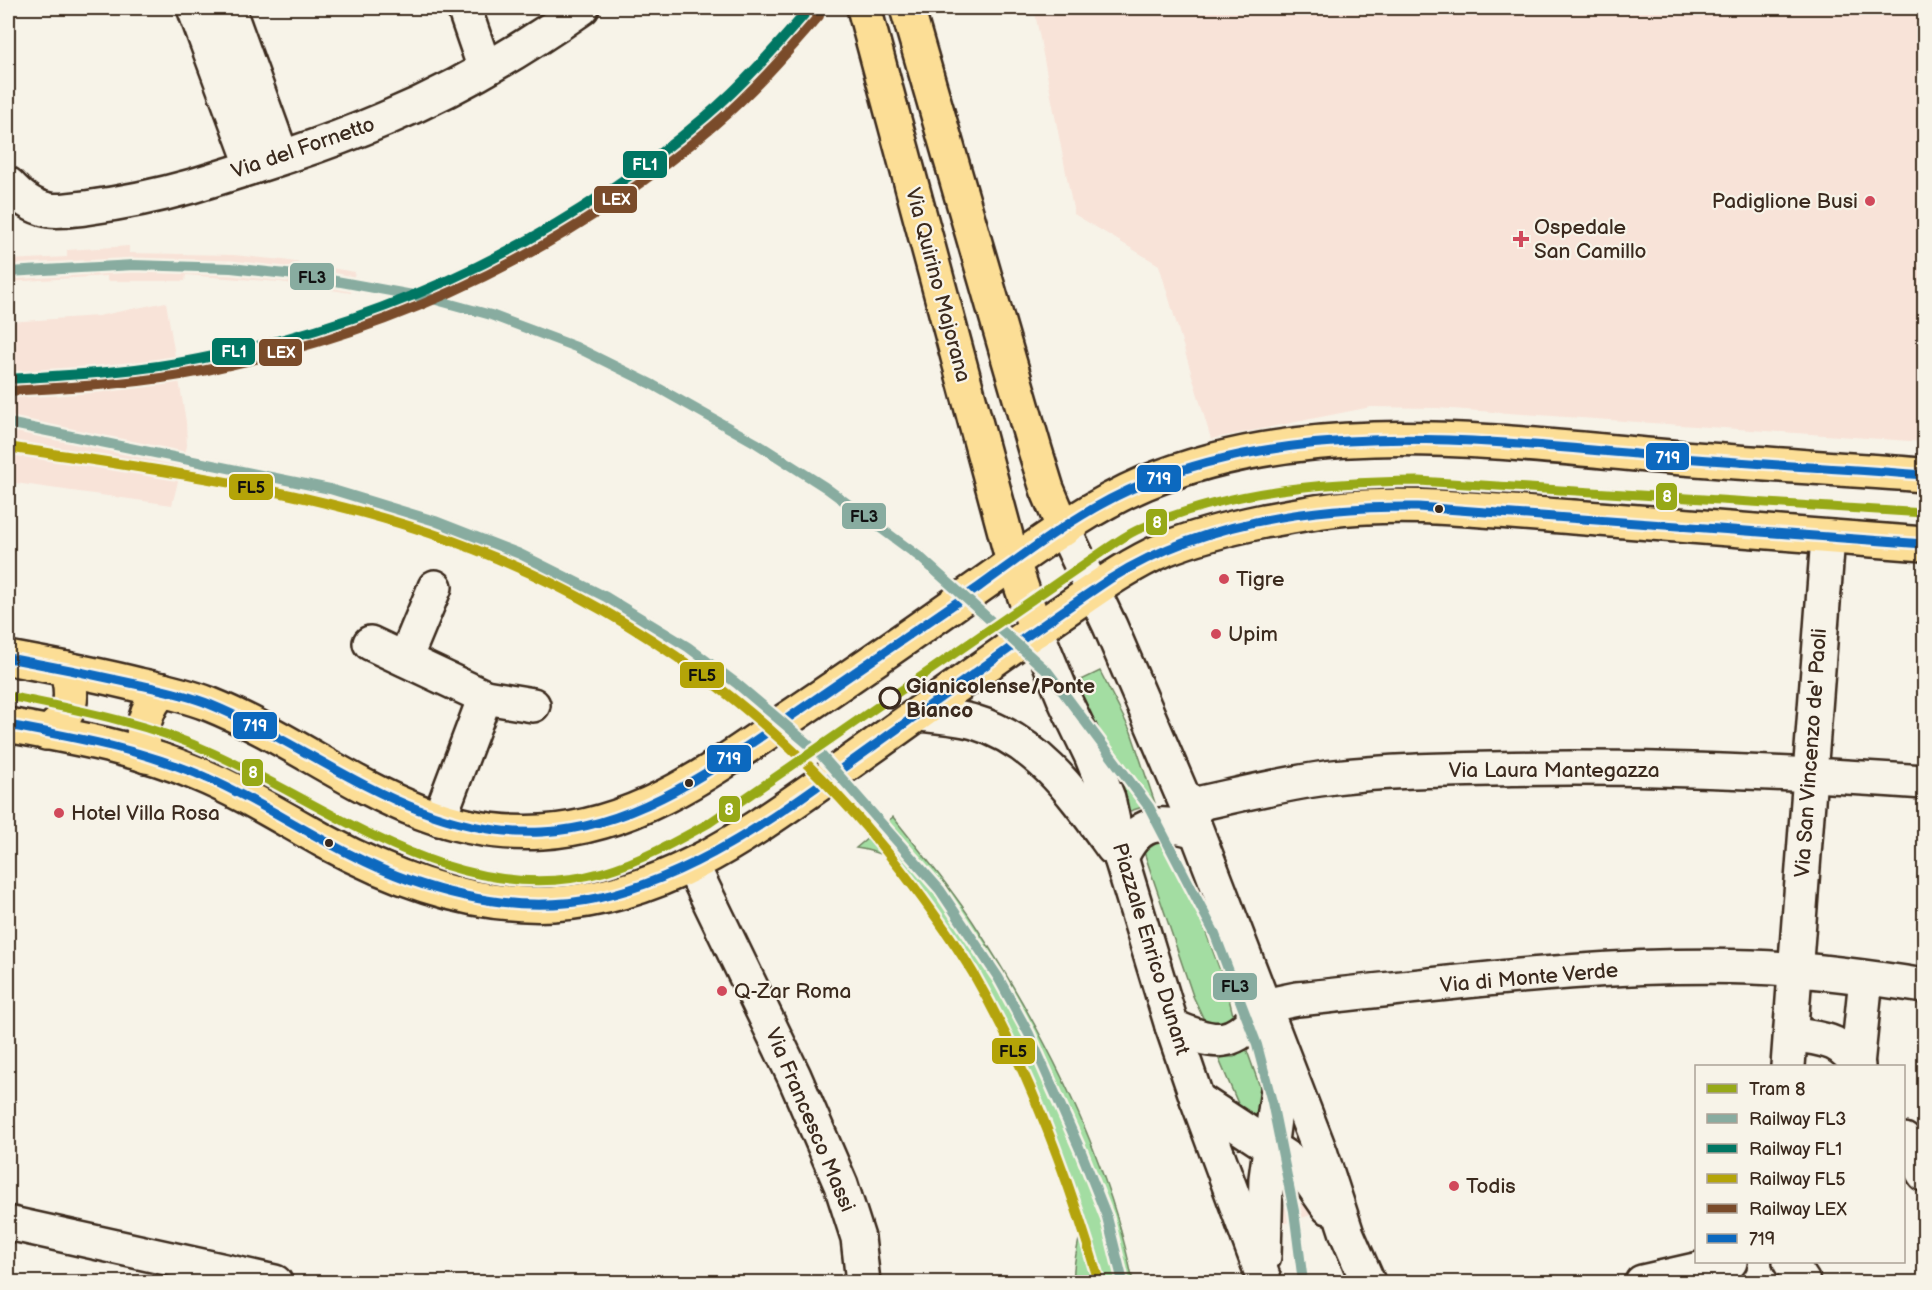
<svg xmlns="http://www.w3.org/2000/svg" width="1932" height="1290" font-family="'Balsamiq Sans',sans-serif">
	<rect width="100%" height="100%" fill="#f7f3e8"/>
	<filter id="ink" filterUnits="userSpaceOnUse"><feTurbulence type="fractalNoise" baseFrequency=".0167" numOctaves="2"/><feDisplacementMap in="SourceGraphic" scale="12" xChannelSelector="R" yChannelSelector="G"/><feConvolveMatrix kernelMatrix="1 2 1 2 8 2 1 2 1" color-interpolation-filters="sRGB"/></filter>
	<g filter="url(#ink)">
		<g fill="#f8e3d8">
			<polygon points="1034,8 1924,8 1924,442 1437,408 1371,407 1211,439 1159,265 1074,214"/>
			<polygon points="129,246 129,253 233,255 283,260 355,272 351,293 280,282 186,275 185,281 107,281 107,276 8,282 8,260 67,257 67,250"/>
			<polygon points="166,302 186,422 187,446 172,505 8,482 8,322 98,316"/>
			<polygon points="1296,1201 1309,1206 1311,1215 1283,1224 1280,1214 1287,1204"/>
		</g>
		<g fill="#a3dda2" stroke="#6f8460" stroke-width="1.5">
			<polygon points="1100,671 1131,732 1155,803 1127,812 1071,685"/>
			<path d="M 893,817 C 920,851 949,885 973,922 C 1044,1031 1108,1154 1133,1282 L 1074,1282 C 1071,1255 1086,1233 1080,1204 C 1062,1157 1045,1109 1024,1063 C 994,994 951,931 906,871 C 891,857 876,851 856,848 Z"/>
			<polygon points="1161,840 1171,840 1226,986 1233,1015 1222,1026 1205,1022 1193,996 1144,852"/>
			<path d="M 1246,1048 L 1265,1101 C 1261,1113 1256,1118 1243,1115 L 1218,1057 L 1234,1057 Z"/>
		</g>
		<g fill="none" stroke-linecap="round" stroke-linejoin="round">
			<defs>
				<g id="minor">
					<polyline points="194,8 253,167"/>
					<polyline points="228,8 282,157"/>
					<polyline points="464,8 485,69"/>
					<path d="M 8,184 C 20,197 32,207 49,210 C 61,212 73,209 85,208 C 122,203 157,196 192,186 C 257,166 322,146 385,119 C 454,90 521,51 582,8"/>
					<polyline points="1064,529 1110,626 1187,806 1321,1154 1347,1234 1368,1282"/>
					<polyline points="1036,630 1066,703 1091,755 1108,798 1121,858 1172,1026 1197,1099 1265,1282"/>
					<polyline points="370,643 485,697 533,705"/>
					<polyline points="405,659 435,587"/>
					<path d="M 919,714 C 937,716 957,717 974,722 C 1039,741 1076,797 1113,848"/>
					<path d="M 1187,806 C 1235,796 1284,783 1334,777 C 1387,771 1440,770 1493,769 C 1637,765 1781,772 1924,782"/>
					<polyline points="439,819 485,697"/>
					<path d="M 1121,858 C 1138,820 1159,820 1196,831"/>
					<polyline points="692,865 794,1076 841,1185 858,1238 863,1282"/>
					<path d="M 1263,1006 L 1297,999 C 1448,984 1600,962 1752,967 C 1810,969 1868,977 1924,986"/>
					<path d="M 1172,1026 C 1214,1045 1236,1049 1263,1006"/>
					<path d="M 1791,1034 C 1823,1040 1838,1037 1858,1066"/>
					<polyline points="1857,1065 1866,978"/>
					<polyline points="1788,1066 1828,537"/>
					<polyline points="1197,1099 1293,1162 1308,1178 1328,1207"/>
					<polyline points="1904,1140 1924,1174"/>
					<polyline points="8,1223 275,1282"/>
					<polyline points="1264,1256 1266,1178 1282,1060"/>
					<polyline points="1790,1262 1803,1282"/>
					<polyline points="1642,1282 1730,1262"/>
				</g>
				<g id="major">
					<polyline points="864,8 1013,562 1036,630"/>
					<polyline points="907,8 1035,450 1047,489 1064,529"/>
					<path d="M 8,658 C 52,666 96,674 139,685 C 163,690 186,695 209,704 C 323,750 409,840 542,832 C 631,827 703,777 774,728 C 840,684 905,639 970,593 C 1026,554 1082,510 1145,483 C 1304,417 1480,440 1646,455 C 1739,463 1832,468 1924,475"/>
					<path d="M 8,725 C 71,737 138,748 198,774 C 242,792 284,819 326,842 C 394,879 474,908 553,904 C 669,897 756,828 848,764 C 918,714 988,663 1059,614 C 1093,591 1126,566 1165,549 C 1197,536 1230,528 1264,521 C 1298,515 1332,508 1367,507 C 1435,504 1505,512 1573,517 C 1690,525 1807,536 1924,544"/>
					<path d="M 46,733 C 72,718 75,696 66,669"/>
					<path d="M 146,756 C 139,732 145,707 163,690"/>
				</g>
			</defs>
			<use href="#minor" stroke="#3b2a1e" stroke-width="38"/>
			<use href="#major" stroke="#3b2a1e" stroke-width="38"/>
			<use href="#minor" stroke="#f7f3e8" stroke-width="33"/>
			<use href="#major" stroke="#fcde96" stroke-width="33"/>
			<defs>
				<g id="bus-1">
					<path d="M 8,658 C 52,666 96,675 140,685 C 163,690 187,695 209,704 C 321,750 414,838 542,832 C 630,828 705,775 775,727 C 843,681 911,634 979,587 C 1032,549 1085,507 1145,483 C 1305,419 1479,440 1646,455 C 1738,463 1831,468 1924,475"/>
					<path d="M 8,725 C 79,738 150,751 216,782 C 282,813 341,856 409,880 C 469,901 535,912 598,898 C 701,875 788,807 872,747 C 951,690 1029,633 1110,579 C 1201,522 1313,506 1418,507 L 1924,544"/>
				</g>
			</defs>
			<use href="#bus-1" stroke="#f7f3e8" stroke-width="14"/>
			<use href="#bus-1" stroke="#0c69bf" stroke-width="9"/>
			<defs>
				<g id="rail-1">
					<polyline points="8,272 134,265 231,268 314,277 429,298 491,315 576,347 653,385 756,443 825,487 921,558 1048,672 1149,807 1214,932 1257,1045 1272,1102 1294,1211 1303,1282"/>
					<polyline points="8,423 330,489 435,521 520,554 606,597 688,647 736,683 821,755 940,890 998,977 1029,1034 1082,1154 1107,1217 1123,1282"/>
				</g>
				<path id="rail-2" d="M 8,379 C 72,375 136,372 199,359 C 388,322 559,241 705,117 C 744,84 777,46 810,8"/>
				<path id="rail-3" d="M 8,447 C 149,469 294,487 430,533 C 625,599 792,722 914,887 C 935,915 955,943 973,973 C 1028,1069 1068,1176 1099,1282"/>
				<path id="rail-4" d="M 9,391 C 73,387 138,384 202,371 C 392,333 565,252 713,126 C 752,93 786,54 819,16"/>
			</defs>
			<use href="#rail-1" stroke="#f7f3e8" stroke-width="15"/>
			<use href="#rail-2" stroke="#f7f3e8" stroke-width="15"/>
			<use href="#rail-3" stroke="#f7f3e8" stroke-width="15"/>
			<use href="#rail-4" stroke="#f7f3e8" stroke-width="15"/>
			<use href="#rail-1" stroke="#88aca0" stroke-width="10"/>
			<use href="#rail-2" stroke="#007663" stroke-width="10"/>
			<use href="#rail-3" stroke="#b4a408" stroke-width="10"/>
			<use href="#rail-4" stroke="#7a4b2a" stroke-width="10"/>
			<defs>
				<path id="tram-1" d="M 8,696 C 78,710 148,723 213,753 C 335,808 460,912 603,872 C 641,861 675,842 709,823 L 1087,562 C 1103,552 1120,538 1137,530 C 1225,490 1323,482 1419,481 L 1924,513"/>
			</defs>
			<use href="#tram-1" stroke="#f7f3e8" stroke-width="14"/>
			<use href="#tram-1" stroke="#97a917" stroke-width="9"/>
		</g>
	</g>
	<g fill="#d1495b" stroke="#f7f3e8" stroke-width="2">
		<circle cx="1870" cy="201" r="6"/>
		<path d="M1518 230h6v6h6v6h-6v6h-6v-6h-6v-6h6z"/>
		<circle cx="1224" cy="579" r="6"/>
		<circle cx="1216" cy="634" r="6"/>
		<circle cx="59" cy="813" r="6"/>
		<circle cx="722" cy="991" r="6"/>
		<circle cx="1454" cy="1186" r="6"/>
	</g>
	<g fill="#3b2a1e" stroke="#f7f3e8" stroke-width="2">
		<circle cx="1439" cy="509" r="5"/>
		<circle cx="689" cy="783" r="5"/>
		<circle cx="329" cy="843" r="5"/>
	</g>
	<circle fill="#f7f3e8" stroke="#3b2a1e" stroke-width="3" cx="890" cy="698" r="10"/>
	<g text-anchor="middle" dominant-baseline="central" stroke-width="4.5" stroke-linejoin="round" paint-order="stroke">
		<g font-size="21" fill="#3b2a1e" stroke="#f7f3e8">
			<text transform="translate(303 148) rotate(-19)">Via del Fornetto</text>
			<text transform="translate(938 285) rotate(75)">Via Quirino Majorana</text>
			<text transform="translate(1811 753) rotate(-86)">Via San Vincenzo de' Paoli</text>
			<text x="1554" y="770">Via Laura Mantegazza</text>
			<text transform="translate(1151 949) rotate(73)">Piazzale Enrico Dunant</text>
			<text transform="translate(1529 978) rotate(-5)">Via di Monte Verde</text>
			<text transform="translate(810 1120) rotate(67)">Via Francesco Massi</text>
		</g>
		<g font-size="21" fill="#3b2a1e" stroke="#f7f3e8" text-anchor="start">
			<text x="1858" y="201" text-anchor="end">Padiglione Busi</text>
			<text x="1534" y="227">Ospedale<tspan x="1534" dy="24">San Camillo</tspan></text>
			<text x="1236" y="579">Tigre</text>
			<text x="1228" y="634">Upim</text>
			<text x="71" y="813">Hotel Villa Rosa</text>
			<text x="734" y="991">Q-Zar Roma</text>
			<text x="1466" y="1186">Todis</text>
		</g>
		<g font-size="21" font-weight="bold" fill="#3b2a1e" stroke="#f7f3e8" text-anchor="start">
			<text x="906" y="686">Gianicolense/Ponte<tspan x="906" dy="24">Bianco</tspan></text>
		</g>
	</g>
	<g stroke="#f7f3e8" stroke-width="2">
		<rect x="622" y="150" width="46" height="29" rx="6" fill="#007663"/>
		<rect x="593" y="185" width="45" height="29" rx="6" fill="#7a4b2a"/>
		<rect x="289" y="262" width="46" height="29" rx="6" fill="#88aca0"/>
		<rect x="211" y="337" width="45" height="29" rx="6" fill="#007663"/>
		<rect x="258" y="338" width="45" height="29" rx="6" fill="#7a4b2a"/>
		<rect x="1645" y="442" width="45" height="29" rx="6" fill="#0c69bf"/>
		<rect x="1136" y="464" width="46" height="29" rx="6" fill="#0c69bf"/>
		<rect x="228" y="473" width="46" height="28" rx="6" fill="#b4a408"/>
		<rect x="1655" y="482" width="23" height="29" rx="6" fill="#97a917"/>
		<rect x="841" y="502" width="46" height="28" rx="6" fill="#88aca0"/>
		<rect x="1145" y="508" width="23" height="28" rx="6" fill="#97a917"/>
		<rect x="679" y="661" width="46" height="28" rx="6" fill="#b4a408"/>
		<rect x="232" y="711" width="46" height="29" rx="6" fill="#0c69bf"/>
		<rect x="706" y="744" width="46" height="29" rx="6" fill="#0c69bf"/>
		<rect x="241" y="758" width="23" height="29" rx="6" fill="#97a917"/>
		<rect x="718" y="795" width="23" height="28" rx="6" fill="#97a917"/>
		<rect x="1212" y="972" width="46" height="29" rx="6" fill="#88aca0"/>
		<rect x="991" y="1037" width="45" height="28" rx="6" fill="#b4a408"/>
	</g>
	<g font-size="16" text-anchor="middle" font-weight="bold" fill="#fff">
		<text x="645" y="170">FL1</text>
		<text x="616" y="205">LEX</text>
		<text x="234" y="357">FL1</text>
		<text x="281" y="358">LEX</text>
		<text x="1668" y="463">719</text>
		<text x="1159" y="484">719</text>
		<text x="1667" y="502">8</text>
		<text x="1157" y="528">8</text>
		<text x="255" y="731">719</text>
		<text x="729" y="764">719</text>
		<text x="253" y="778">8</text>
		<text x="729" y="815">8</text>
	</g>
	<g font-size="16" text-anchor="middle" font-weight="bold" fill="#111">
		<text x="312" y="283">FL3</text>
		<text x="251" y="493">FL5</text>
		<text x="864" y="522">FL3</text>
		<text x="702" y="681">FL5</text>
		<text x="1235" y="992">FL3</text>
		<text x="1013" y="1057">FL5</text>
	</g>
	<rect width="1932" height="1290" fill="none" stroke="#f7f3e8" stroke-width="30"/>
	<rect x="15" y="15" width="1902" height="1260" fill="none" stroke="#3b2a1e" stroke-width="2" filter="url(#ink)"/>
	<rect x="1695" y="1065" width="210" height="198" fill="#f7f3e8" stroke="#aca397" stroke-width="1.5"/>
	<rect x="1707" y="1084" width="30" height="9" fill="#97a917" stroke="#aca397" stroke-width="1.5"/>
	<text x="1749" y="1095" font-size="18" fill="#3b2a1e">Tram 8</text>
	<rect x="1707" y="1114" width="30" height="9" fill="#88aca0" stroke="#aca397" stroke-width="1.5"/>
	<text x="1749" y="1125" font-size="18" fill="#3b2a1e">Railway FL3</text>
	<rect x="1707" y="1144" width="30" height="9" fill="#007663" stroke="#aca397" stroke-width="1.5"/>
	<text x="1749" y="1155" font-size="18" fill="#3b2a1e">Railway FL1</text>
	<rect x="1707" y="1174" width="30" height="9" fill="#b4a408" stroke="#aca397" stroke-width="1.5"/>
	<text x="1749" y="1185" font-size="18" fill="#3b2a1e">Railway FL5</text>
	<rect x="1707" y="1204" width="30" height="9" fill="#7a4b2a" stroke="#aca397" stroke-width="1.5"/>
	<text x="1749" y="1215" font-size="18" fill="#3b2a1e">Railway LEX</text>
	<rect x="1707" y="1234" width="30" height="9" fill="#0c69bf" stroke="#aca397" stroke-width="1.5"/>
	<text x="1749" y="1245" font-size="18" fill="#3b2a1e">719</text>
</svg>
